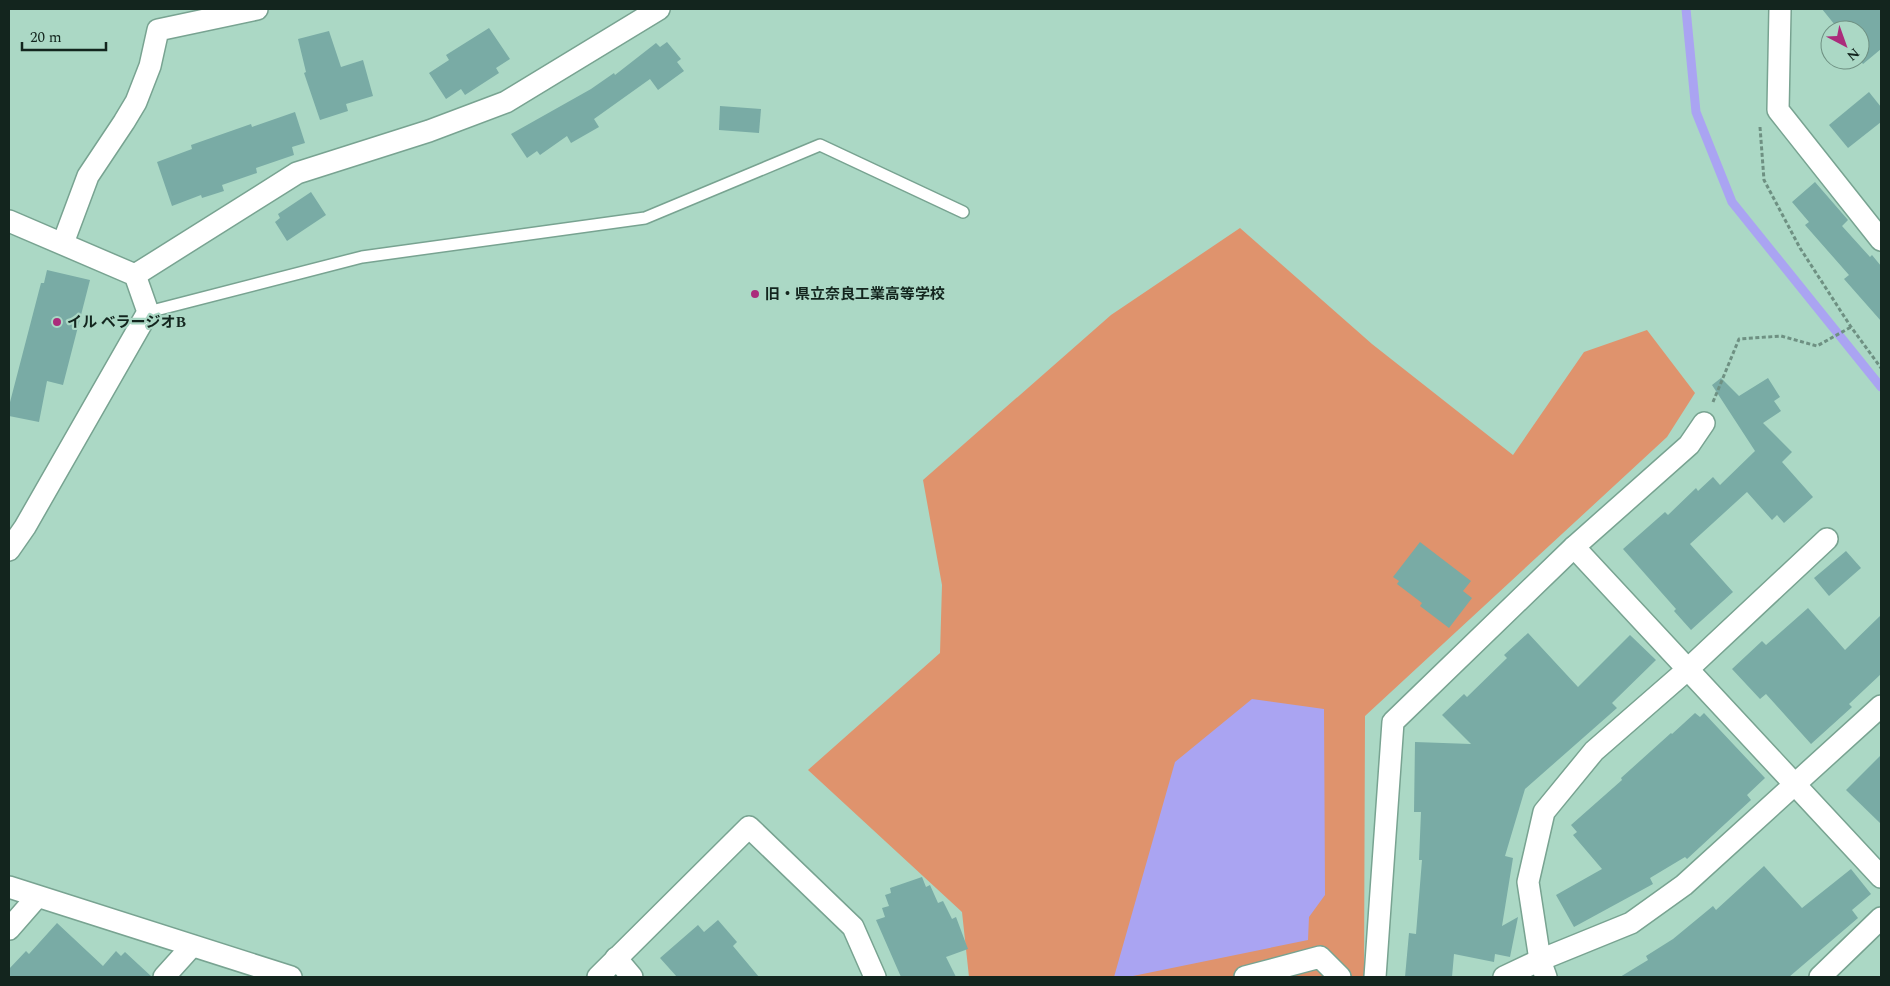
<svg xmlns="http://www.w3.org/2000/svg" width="1890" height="986" font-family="Spectral,'Noto Sans JP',serif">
	<rect width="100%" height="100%" fill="#abd8c5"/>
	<polygon fill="#df936d" points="1240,228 1372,344 1513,455 1584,352 1647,330 1695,393 1667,437 1365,716 1364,976 969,977 962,912 808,770 940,653 942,585 923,480 1111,315"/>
	<polygon fill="#aaa4f2" points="1252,699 1324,709 1325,895 1309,917 1308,940 1128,977 1114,977 1175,762"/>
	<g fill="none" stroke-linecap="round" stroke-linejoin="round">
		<polyline stroke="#aaa4f2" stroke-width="9" points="1686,9 1696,112 1732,202 1881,387"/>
	</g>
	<g fill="#79aba5">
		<polygon points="1822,9 1881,9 1881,49 1863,64 1860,60 1860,30 1839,30"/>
		<polygon points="489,28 510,59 496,68 499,73 465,95 461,89 446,99 429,73 449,60 446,55"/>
		<polygon points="329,31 341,67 363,60 373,96 346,104 348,111 320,120 304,73 306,72 298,39"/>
		<polygon points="667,42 681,59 677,62 684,71 658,90 650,79 594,119 599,127 571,143 567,136 540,155 537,151 527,158 511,134 591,89 614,73 615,75 656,43 660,47"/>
		<polygon points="1869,92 1881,107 1881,122 1848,148 1829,125"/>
		<polygon points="720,106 761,109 759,133 719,130"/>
		<polygon points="295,112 305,143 292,147 294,155 256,168 257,173 222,185 224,191 202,198 201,195 172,206 157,162 192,149 191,145 251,124 252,127"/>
		<polygon points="1815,182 1848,220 1842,226 1870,257 1872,255 1881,266 1881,321 1844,279 1849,275 1805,225 1809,222 1792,202"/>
		<polygon points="311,192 326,215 287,241 275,222 280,218 278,214"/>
		<polygon points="47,270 90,280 63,385 47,381 39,422 9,416 9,406 41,283 44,283"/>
		<polygon points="1721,378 1739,396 1768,378 1780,397 1774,401 1781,411 1763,423 1792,452 1782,462 1813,497 1784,523 1777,515 1772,520 1747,492 1690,544 1733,592 1691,630 1674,611 1676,609 1623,549 1665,512 1668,515 1696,488 1698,491 1713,477 1720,485 1755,451 1712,385"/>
		<polygon points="1420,542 1471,581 1463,591 1472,598 1449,628 1420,606 1422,603 1397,584 1399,581 1393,577"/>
		<polygon points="1846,551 1861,568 1829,596 1814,578"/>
		<polygon points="1808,608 1845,650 1881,615 1881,674 1849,704 1852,707 1811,744 1766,694 1760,699 1732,669 1762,641 1766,645"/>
		<polygon points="1528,633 1578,687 1630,635 1656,660 1612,703 1617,708 1525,789 1505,856 1513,858 1502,926 1518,917 1510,957 1495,954 1494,962 1454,954 1452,977 1405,977 1409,933 1416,934 1422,860 1419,860 1421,812 1414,812 1415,742 1471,744 1442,715 1464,694 1467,697 1507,658 1504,655"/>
		<polygon points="1695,713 1700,717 1704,713 1765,778 1747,795 1751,800 1687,859 1685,857 1650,878 1653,884 1574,927 1556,895 1602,869 1573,835 1577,832 1571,825 1622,780 1621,778 1671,733 1672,734"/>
		<polygon points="1881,755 1881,824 1846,790"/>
		<polygon points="1764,866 1802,908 1851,869 1871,894 1852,910 1858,918 1789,977 1620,977 1648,960 1646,956 1673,939 1713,906 1716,910"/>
		<polygon points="922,877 926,887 930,885 938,903 943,901 952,919 956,917 968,949 946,957 956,977 901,977 876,920 885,917 882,908 889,906 885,895 891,893 890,888"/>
		<polygon points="718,920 737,942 733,946 759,977 677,977 660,958 698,925 704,932"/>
		<polygon points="57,923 103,966 116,951 121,956 125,952 152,977 9,977 9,969 26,951 29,954"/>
	</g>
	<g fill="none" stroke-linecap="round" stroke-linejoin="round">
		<defs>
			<polyline id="service" points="148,312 362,257 645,218 820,145 963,212"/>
			<g id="minor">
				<polyline points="1780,9 1778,110 1881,240"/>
				<polyline points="9,221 135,275 148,312 25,527 9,550"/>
				<polyline points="63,243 88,176 124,122 136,102 150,66 158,30 257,9"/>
				<polyline points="135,275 297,173 429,131 506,102 659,9"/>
				<polyline points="1574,547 1881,877"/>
				<polyline points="9,887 291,977"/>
				<polyline points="9,929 37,897"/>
				<polyline points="616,958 632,977"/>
				<polyline points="164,977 192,946"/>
				<polyline points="598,977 749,827 853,927 875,977"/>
				<polyline points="1245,977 1320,957 1340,977"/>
				<polyline points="1375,977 1393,722 1574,547 1689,445 1704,423"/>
				<polyline points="1504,977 1540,960 1631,923 1684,885 1881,706"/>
				<polyline points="1546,977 1540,960 1528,882 1544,812 1594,751 1687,670 1827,539"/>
				<polyline points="1820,977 1881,918"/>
			</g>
		</defs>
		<use href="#service" stroke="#78a391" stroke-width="14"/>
		<use href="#minor" stroke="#78a391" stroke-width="24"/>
		<g stroke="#6e9082" stroke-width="3" stroke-dasharray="4 2.5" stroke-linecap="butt">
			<polyline points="1760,127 1764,180 1800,248 1851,327 1881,368"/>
			<polyline points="1713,402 1739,339 1781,336 1817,346 1851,327"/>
		</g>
		<use href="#service" stroke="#fff" stroke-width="11"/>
		<use href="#minor" stroke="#fff" stroke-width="21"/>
	</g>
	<g fill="#ab2c7b" stroke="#abd8c5" stroke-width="2">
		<circle cx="755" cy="294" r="5"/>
		<circle cx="57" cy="322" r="5"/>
	</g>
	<g text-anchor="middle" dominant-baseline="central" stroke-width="4.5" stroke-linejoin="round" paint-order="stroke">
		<g font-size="15" font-weight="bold" fill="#13251e" stroke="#abd8c5" text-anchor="start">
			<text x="765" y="294">旧・県立奈良工業高等学校</text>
			<text x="67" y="322">イル ベラージオB</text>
		</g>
	</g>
	<rect width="1890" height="986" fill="none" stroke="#13251e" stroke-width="20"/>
	<g transform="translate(1845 45) rotate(139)"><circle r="24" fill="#abd8c5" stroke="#6e9082"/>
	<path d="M0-4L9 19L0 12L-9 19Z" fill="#ab2c7b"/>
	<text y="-8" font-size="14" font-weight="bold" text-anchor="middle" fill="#13251e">N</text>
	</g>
	<path d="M22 42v8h84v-8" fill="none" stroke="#13251e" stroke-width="2.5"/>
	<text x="30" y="42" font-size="15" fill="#13251e" stroke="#abd8c5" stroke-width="4" paint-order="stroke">20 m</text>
</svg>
